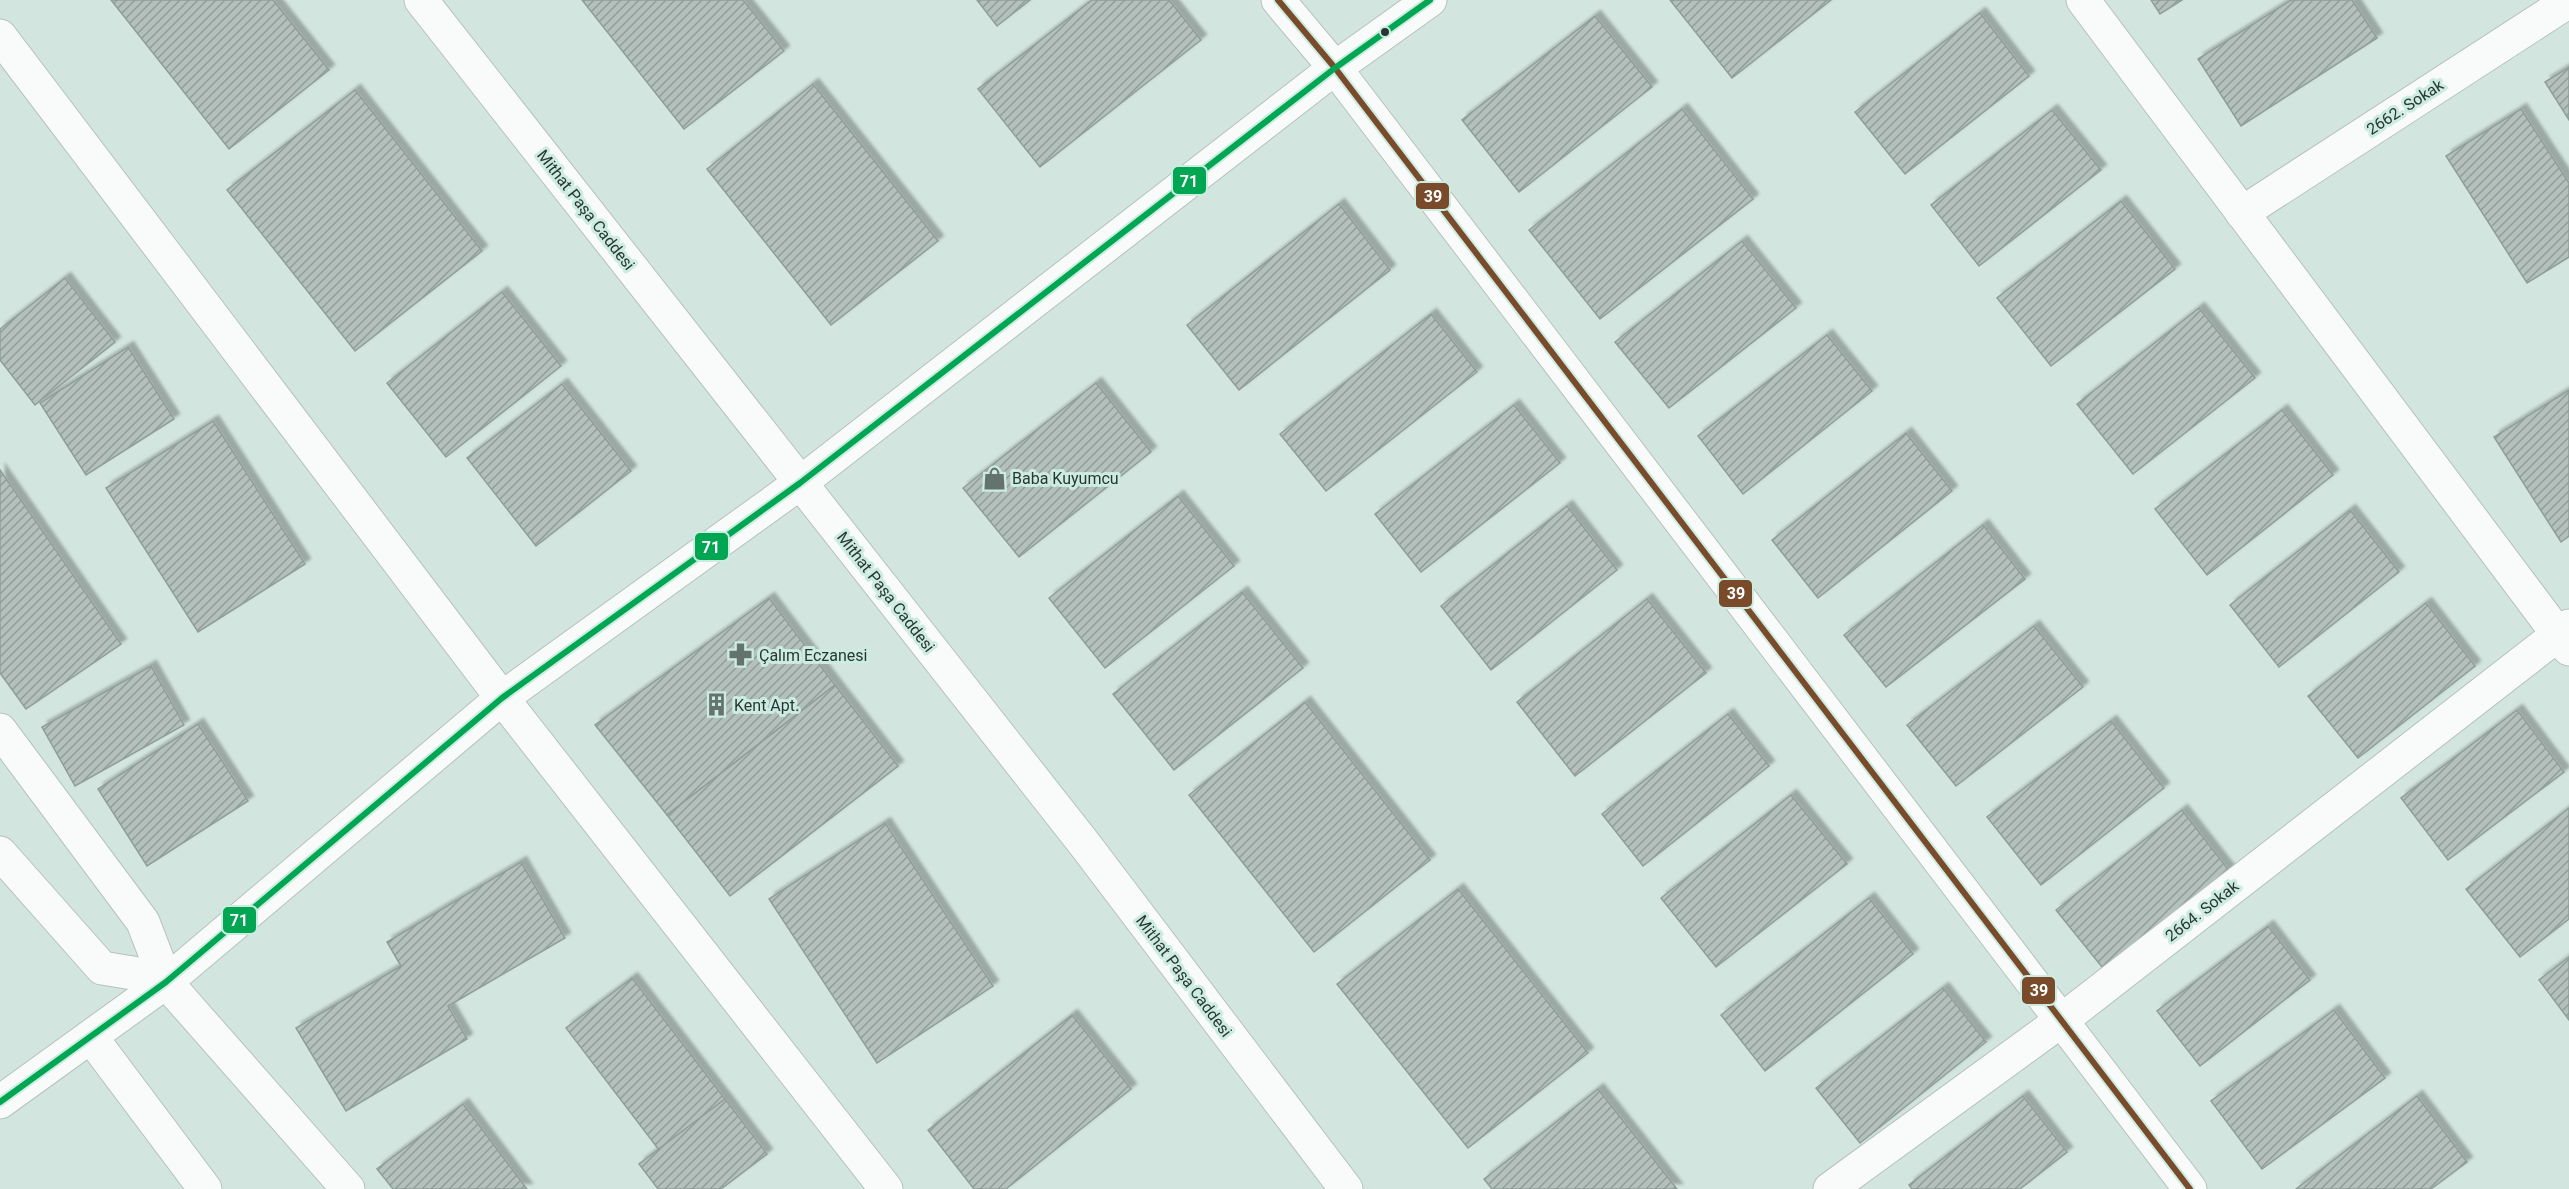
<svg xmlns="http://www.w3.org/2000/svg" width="2569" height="1189" font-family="Roboto,sans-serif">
	<defs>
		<pattern id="building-hatch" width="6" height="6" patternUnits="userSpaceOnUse" patternTransform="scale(1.5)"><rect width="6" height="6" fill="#b3c0bc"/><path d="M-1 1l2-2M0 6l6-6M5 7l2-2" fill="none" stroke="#929d99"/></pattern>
		<filter id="shadow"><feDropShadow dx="5.5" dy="-5.5" stdDeviation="1.5" flood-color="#0004"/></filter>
	</defs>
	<rect width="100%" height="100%" fill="#d3e5df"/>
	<g fill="url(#building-hatch)" stroke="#909e9a" stroke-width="1.5" filter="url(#shadow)">
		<polygon points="111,0 273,0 329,70 229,149"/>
		<polygon points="582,0 743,0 784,51 684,129"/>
		<polygon points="977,0 1030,0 997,26"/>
		<polygon points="1092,0 1169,0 1201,40 1040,167 978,89"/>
		<polygon points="1670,0 1831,0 1732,78"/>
		<polygon points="2151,0 2182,0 2160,14"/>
		<polygon points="2291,0 2352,0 2377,38 2241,126 2198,59"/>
		<polygon points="1980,13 2029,76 1905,174 1855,112"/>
		<polygon points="1595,16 1652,87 1519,192 1462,120"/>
		<polygon points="2569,67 2569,120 2545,82"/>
		<polygon points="813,84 938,241 831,325 707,169"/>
		<polygon points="355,90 482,251 355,351 227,190"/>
		<polygon points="1682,109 1753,199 1600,319 1529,230"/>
		<polygon points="2521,109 2569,183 2569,257 2527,283 2446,156"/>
		<polygon points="2052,110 2101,170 1979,266 1931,205"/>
		<polygon points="2121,201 2175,269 2051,366 1997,298"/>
		<polygon points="1339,204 1390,270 1239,390 1187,325"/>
		<polygon points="1742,241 1796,308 1669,408 1615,342"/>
		<polygon points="65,278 115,342 35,405 0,360 0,329"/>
		<polygon points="502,292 561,366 446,457 387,383"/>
		<polygon points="2199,308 2255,378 2133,474 2077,404"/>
		<polygon points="1431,314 1477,372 1326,491 1280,434"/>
		<polygon points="1827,335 1872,391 1743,494 1698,436"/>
		<polygon points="128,347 174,419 86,475 40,403"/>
		<polygon points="1096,383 1151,452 1019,557 963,488"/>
		<polygon points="562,384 631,471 536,546 467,458"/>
		<polygon points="2569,390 2569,536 2561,542 2494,437"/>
		<polygon points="1514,405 1560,463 1421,572 1375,514"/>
		<polygon points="2282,410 2333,475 2207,575 2155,509"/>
		<polygon points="213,421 305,564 198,632 106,488"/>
		<polygon points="1906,433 1952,491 1818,598 1772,540"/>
		<polygon points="0,470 121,644 26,709 0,673"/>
		<polygon points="1178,496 1234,566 1105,668 1049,598"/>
		<polygon points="1567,506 1617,570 1491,670 1441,606"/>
		<polygon points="2350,510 2399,572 2279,667 2230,605"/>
		<polygon points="1983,525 2025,579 1886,687 1844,635"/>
		<polygon points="1242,592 1303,668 1174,770 1113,694"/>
		<polygon points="769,598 835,685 667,815 595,725"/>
		<polygon points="1647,599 1706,673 1575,776 1517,702"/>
		<polygon points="2426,603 2475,666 2358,758 2308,696"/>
		<polygon points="2034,626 2083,687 1956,786 1907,725"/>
		<polygon points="151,666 184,725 75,786 42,727"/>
		<polygon points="835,685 898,766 730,896 667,815"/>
		<polygon points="1305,702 1430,860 1314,952 1189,795"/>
		<polygon points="2517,710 2564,772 2448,860 2401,798"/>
		<polygon points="1728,714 1769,766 1643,866 1602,814"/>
		<polygon points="2111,721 2164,788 2041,885 1987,817"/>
		<polygon points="198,724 248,801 147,866 98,789"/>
		<polygon points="1791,795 1847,864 1716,967 1661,898"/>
		<polygon points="2569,808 2569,919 2520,957 2466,889"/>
		<polygon points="2182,810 2231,873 2106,972 2056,910"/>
		<polygon points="885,823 993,986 877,1063 769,899"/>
		<polygon points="521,862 565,938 448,1006 467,1039 346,1111 296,1028 401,966 387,942"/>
		<polygon points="1458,889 1588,1053 1468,1148 1337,984"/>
		<polygon points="1869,898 1913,954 1765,1071 1721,1015"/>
		<polygon points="2268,926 2310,980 2200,1066 2157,1011"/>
		<polygon points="2569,957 2569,1020 2539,980"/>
		<polygon points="632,978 725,1099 659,1150 566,1028"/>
		<polygon points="1943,988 1986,1042 1860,1143 1816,1088"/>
		<polygon points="2334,1010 2385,1078 2262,1169 2211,1101"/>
		<polygon points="1072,1015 1131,1089 1006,1189 974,1189 928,1130"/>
		<polygon points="1598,1089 1677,1189 1492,1189 1484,1179"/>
		<polygon points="2023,1096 2067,1152 2020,1189 1912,1189 1909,1185"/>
		<polygon points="2417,1096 2467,1162 2431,1189 2296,1189"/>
		<polygon points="725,1099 767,1154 721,1189 658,1189 639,1164"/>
		<polygon points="463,1104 527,1189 393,1189 377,1169"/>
	</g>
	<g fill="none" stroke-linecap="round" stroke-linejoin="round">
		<defs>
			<g id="minor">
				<polyline points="421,0 1086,846 1346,1189"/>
				<polyline points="1278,0 1335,68 2190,1189"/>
				<polyline points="2083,0 2569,649"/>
				<polyline points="0,36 502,698 886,1189"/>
				<polyline points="2242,213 2569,1"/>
				<polyline points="0,730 143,922 166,982 348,1189"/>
				<polyline points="0,853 102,968 163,978"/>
				<polyline points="91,1037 205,1189"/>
				<polyline points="0,1102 166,982 502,698 800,483 1335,68 1430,0"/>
				<polyline points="1830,1189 2062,1020 2569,626"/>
			</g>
		</defs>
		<use href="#minor" stroke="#b4c2be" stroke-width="35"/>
		<use href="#minor" stroke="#f8fbfa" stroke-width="33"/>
		<defs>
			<polyline id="bus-1" points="1278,0 1335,68 2190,1189"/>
			<polyline id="bus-2" points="0,1102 166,982 502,698 800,483 1335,68 1430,0"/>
		</defs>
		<use href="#bus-1" stroke="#ccece2" stroke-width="10"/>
		<use href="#bus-2" stroke="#ccece2" stroke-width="10"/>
		<use href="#bus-1" stroke="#7a4b2a" stroke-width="6"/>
		<use href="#bus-2" stroke="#00a651" stroke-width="6"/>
	</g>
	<defs>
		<symbol id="shop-bare" viewBox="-9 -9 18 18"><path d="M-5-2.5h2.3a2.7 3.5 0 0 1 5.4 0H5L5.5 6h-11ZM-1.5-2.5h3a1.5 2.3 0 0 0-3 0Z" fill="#65736f" stroke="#ccece2" stroke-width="2.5" paint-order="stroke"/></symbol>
		<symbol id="pharmacy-bare" viewBox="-9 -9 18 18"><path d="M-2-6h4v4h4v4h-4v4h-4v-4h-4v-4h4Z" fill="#65736f" stroke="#ccece2" stroke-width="2.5" paint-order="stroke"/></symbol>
		<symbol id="building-bare" viewBox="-9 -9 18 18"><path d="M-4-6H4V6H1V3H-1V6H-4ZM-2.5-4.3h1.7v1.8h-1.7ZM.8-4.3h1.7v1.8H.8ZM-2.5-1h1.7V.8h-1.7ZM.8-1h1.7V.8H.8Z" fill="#65736f" stroke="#ccece2" stroke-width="2.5" paint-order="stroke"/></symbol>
	</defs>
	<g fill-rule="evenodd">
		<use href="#shop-bare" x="978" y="462" width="33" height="33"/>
		<use href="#pharmacy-bare" x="724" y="638" width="33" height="33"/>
		<use href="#building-bare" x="700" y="688" width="33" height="33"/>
	</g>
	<circle fill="#2a3633" stroke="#ccece2" stroke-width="2" cx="1385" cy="32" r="5"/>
	<g text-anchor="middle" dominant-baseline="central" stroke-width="6" stroke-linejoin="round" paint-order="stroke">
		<g font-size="16" fill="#2a3633" stroke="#ccece2">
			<text transform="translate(2405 107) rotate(-33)">2662. Sokak</text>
			<text transform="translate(586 210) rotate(52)">Mithat Paşa Caddesi</text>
			<text transform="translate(886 592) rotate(52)">Mithat Paşa Caddesi</text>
			<text transform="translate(2202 911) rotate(-38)">2664. Sokak</text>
			<text transform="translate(1184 976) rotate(53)">Mithat Paşa Caddesi</text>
		</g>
		<g font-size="16" fill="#2a3633" stroke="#ccece2" text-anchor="start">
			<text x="1012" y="478">Baba Kuyumcu</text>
			<text x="759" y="655">Çalım Eczanesi</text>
			<text x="734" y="705">Kent Apt.</text>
		</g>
	</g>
	<g stroke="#ccece2" stroke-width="2">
		<rect x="1172" y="166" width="35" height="29" rx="6" fill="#00a651"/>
		<rect x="1415" y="182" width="35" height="28" rx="6" fill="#7a4b2a"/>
		<rect x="694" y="532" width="35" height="29" rx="6" fill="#00a651"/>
		<rect x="1718" y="579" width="35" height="29" rx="6" fill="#7a4b2a"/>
		<rect x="222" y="906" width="35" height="28" rx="6" fill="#00a651"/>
		<rect x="2021" y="976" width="35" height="29" rx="6" fill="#7a4b2a"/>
	</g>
	<g font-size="16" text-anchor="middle" font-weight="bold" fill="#fff">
		<text x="1189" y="187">71</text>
		<text x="1433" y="202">39</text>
		<text x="711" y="553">71</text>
		<text x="1736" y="599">39</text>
		<text x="239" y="926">71</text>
		<text x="2039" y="996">39</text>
	</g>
</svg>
